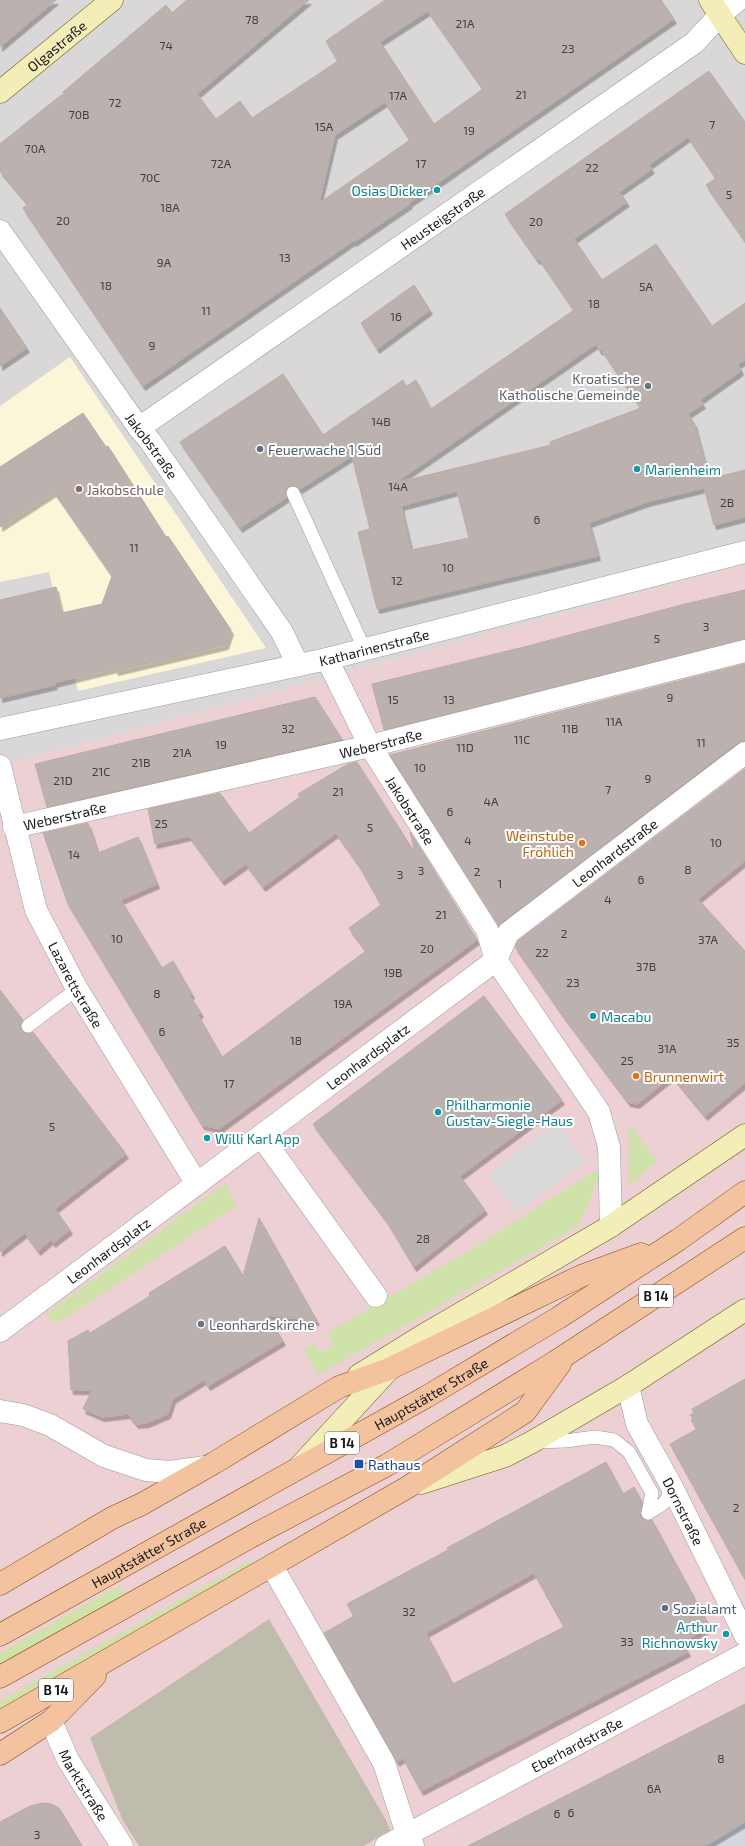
<svg xmlns="http://www.w3.org/2000/svg" width="745" height="1846" font-family="'Exo 2',sans-serif">
	<defs>
		<filter id="shadow"><feDropShadow dx="2.5" dy="4.5" stdDeviation="0" flood-color="#0004"/></filter>
	</defs>
	<rect width="100%" height="100%" fill="#ebe6e1"/>
	<polygon fill="#d9d7d8" points="0,0 745,0 745,564 0,766"/>
	<polygon fill="#ecd0d3" points="745,564 745,1846 0,1846 0,766"/>
	<polygon fill="#fcf6d9" points="70,357 266,648 78,691 49,572 0,582 0,406"/>
	<polygon fill="#bfbcad" points="269,1619 386,1820 390,1830 364,1846 139,1846 123,1821 90,1738"/>
	<g fill="#cee2aa">
		<polygon points="629,1124 657,1160 629,1186"/>
		<polygon points="603,1166 579,1226 318,1375 304,1349 314,1343 320,1353 333,1345 327,1333 467,1252"/>
		<polygon points="226,1183 236,1206 56,1324 45,1315"/>
		<polygon points="251,1560 255,1567 0,1711 0,1701"/>
		<polygon points="119,1586 125,1595 0,1665 0,1653"/>
	</g>
	<polygon fill="#dadada" points="556,1123 585,1161 517,1213 488,1175"/>
	<polygon fill="#d5d7e1" points="745,1821 745,1846 705,1846"/>
	<g fill="#bbb1ae" stroke="#bcaba4" fill-rule="evenodd" filter="url(#shadow)">
		<polygon points="0,0 56,0 0,47"/>
		<path d="M 187,0 L 309,0 L 197,94 L 216,119 L 240,101 L 252,118 L 338,61 L 326,41 L 385,0 L 661,0 L 674,19 L 409,203 L 410,204 L 354,242 L 353,241 L 143,386 L 23,208 L 28,204 L 0,171 L 0,144 L 60,96 L 64,94 L 63,92 L 166,5 L 172,13 ZM 428,11 L 483,89 L 434,124 L 380,42 ZM 385,102 L 410,140 L 319,203 L 335,135 Z"/>
		<path d="M 709,71 L 745,122 L 745,241 L 706,185 L 716,178 L 688,137 L 649,165 L 652,169 L 619,192 L 627,202 L 574,239 L 602,280 L 656,244 L 712,326 L 745,303 L 745,360 L 738,364 L 741,371 L 700,400 L 703,404 L 688,414 L 694,423 L 709,479 L 745,470 L 745,517 L 714,525 L 704,488 L 647,502 L 589,523 L 598,556 L 377,609 L 358,532 L 370,529 L 352,456 L 300,489 L 294,485 L 289,486 L 285,492 L 286,498 L 240,528 L 180,442 L 283,374 L 323,435 L 403,380 L 406,387 L 416,380 L 431,409 L 574,310 L 539,259 L 537,260 L 505,214 ZM 596,344 L 600,351 L 601,349 L 641,408 L 550,442 L 551,445 L 395,483 ZM 457,491 L 469,538 L 411,550 L 401,506 Z"/>
		<polygon points="414,285 430,310 377,349 361,323"/>
		<polygon points="0,308 27,348 0,366"/>
		<polygon points="83,413 106,447 108,446 166,537 168,536 231,630 226,645 116,671 115,668 54,683 55,685 0,698 0,600 56,587 62,613 102,604 112,576 54,492 0,527 0,467"/>
		<polygon points="745,590 745,639 384,730 372,684 528,646 681,605"/>
		<polygon points="745,664 745,741 737,743 499,925 390,755"/>
		<polygon points="315,697 342,739 47,807 35,764"/>
		<polygon points="357,762 415,853 410,832 477,940 219,1129 202,1125 68,904 43,833 88,823 98,853 138,837 157,884 121,900 162,968 173,961 192,994 190,996 201,1013 198,1015 222,1057 366,951 349,928 381,905 360,867 336,833 263,887 246,864 222,881 189,836 155,844 148,809 220,793 249,833 300,797 298,794 348,764"/>
		<polygon points="745,769 745,861 698,899 745,951 745,1083 705,1116 672,1076 637,1104 628,1102 564,1017 515,947 518,941"/>
		<polygon points="0,990 23,1020 20,1027 22,1031 29,1034 33,1032 126,1154 55,1209 70,1230 53,1243 51,1240 38,1251 25,1233 0,1252"/>
		<polygon points="484,996 562,1100 460,1176 485,1210 414,1267 386,1220 313,1124"/>
		<polygon points="259,1218 317,1321 267,1315 283,1341 208,1386 204,1380 173,1399 168,1414 147,1423 136,1424 128,1414 102,1417 83,1409 92,1390 71,1390 68,1341 88,1330 90,1333 150,1296 149,1293 225,1246 243,1276"/>
		<polygon points="745,1379 745,1579 670,1444 697,1429 691,1420 693,1419 690,1415 694,1413 692,1409"/>
		<path d="M 606,1462 L 623,1494 L 634,1487 L 642,1502 L 641,1517 L 646,1521 L 652,1520 L 710,1627 L 682,1642 L 688,1652 L 421,1791 L 403,1758 L 397,1762 L 324,1633 L 354,1616 L 347,1604 L 448,1550 L 447,1548 ZM 534,1573 L 564,1627 L 453,1684 L 426,1633 Z"/>
		<polygon points="745,1704 745,1822 705,1846 468,1846"/>
		<polygon points="43,1803 51,1804 59,1808 82,1846 0,1846 0,1822 30,1806"/>
	</g>
	<g fill="none" stroke-linecap="round" stroke-linejoin="round">
		<defs>
			<g id="lane">
				<polyline points="293,493 364,648"/>
				<polyline points="28,1026 77,989"/>
				<polyline points="537,1442 565,1441 595,1437 614,1440 629,1452 652,1493 648,1513"/>
				<path d="M 648,1513 C 663,1504 668,1504 671,1485"/>
			</g>
			<g id="street">
				<path id="s1" d="M 0,231 L 139,428 L 150,441 L 282,632 L 298,665"/>
				<path id="s2" d="M 139,428 L 694,43 L 720,15 L 738,0"/>
				<path id="s3" d="M 327,659 L 370,746 L 487,930 L 496,960 L 599,1112 L 609,1147 L 611,1226"/>
				<path id="s4" d="M 0,729 L 327,659 L 745,552"/>
				<path id="s5" d="M 0,766 L 36,910 L 77,989 L 197,1184"/>
				<path id="s6" d="M 14,827 L 370,746 L 745,651"/>
				<path id="s7" d="M 496,960 L 508,933 L 745,753"/>
				<polyline points="261,1136 376,1296"/>
				<path id="s8" d="M 0,1331 L 496,960"/>
				<path id="s9" d="M 628,1386 L 637,1424 L 671,1485 L 745,1635"/>
				<polyline points="0,1411 23,1415 50,1425 104,1456 146,1470 170,1472 206,1467"/>
				<polyline points="272,1566 384,1763 407,1834 413,1846"/>
				<path id="s10" d="M 51,1721 L 68,1760 L 122,1846"/>
				<path id="s11" d="M 386,1846 L 745,1654"/>
			</g>
			<g id="secondary">
				<polyline points="710,0 745,53"/>
				<path id="s12" d="M 0,92 L 112,0"/>
				<polyline points="359,1375 422,1336 611,1226 745,1135"/>
				<polyline points="301,1465 393,1365"/>
				<polyline points="421,1483 505,1456 532,1442 628,1386 745,1310"/>
			</g>
			<g id="primary">
				<polyline points="0,1584 112,1518 142,1504 214,1463 339,1387 389,1369 581,1276 641,1254"/>
				<path id="s13" d="M 0,1635 L 426,1397 L 558,1318 L 678,1240 L 745,1192"/>
				<polyline points="0,1677 254,1535 387,1465 555,1362 745,1238"/>
				<polyline points="0,1722 408,1487 525,1412 560,1364"/>
				<polyline points="0,1754 51,1721 95,1676"/>
			</g>
		</defs>
		<use href="#lane" stroke="#9b9b9b" stroke-width="14"/>
		<use href="#street" stroke="#9b9b9b" stroke-width="23"/>
		<use href="#secondary" stroke="#66620d" stroke-width="23"/>
		<use href="#primary" stroke="#854b0c" stroke-width="23"/>
		<use href="#lane" stroke="#fff" stroke-width="13"/>
		<use href="#street" stroke="#fff" stroke-width="22"/>
		<use href="#secondary" stroke="#f3edb7" stroke-width="22"/>
		<use href="#primary" stroke="#f3c29e" stroke-width="22"/>
	</g>
	<g fill="#0f9aa8" stroke="#fff" stroke-width="1.5">
		<circle cx="437" cy="190" r="4"/>
		<circle cx="637" cy="469" r="4"/>
		<circle cx="593" cy="1016" r="4"/>
		<circle cx="438" cy="1112" r="4"/>
		<circle cx="207" cy="1138" r="4"/>
		<circle cx="726" cy="1634" r="4"/>
	</g>
	<g fill="#6b7280" stroke="#fff" stroke-width="1.5">
		<circle cx="648" cy="386" r="4"/>
		<circle cx="201" cy="1324" r="4"/>
	</g>
	<g fill="#5c6f8a" stroke="#fff" stroke-width="1.5">
		<circle cx="260" cy="449" r="4"/>
		<circle cx="665" cy="1608" r="4"/>
	</g>
	<circle fill="#8d6e63" stroke="#fff" stroke-width="1.5" cx="79" cy="489" r="4"/>
	<g fill="#e8710a" stroke="#fff" stroke-width="1.5">
		<circle cx="582" cy="843" r="4"/>
		<circle cx="636" cy="1076" r="4"/>
	</g>
	<rect fill="#1a4fb4" stroke="#fff" stroke-width="1.5" x="354" y="1459" width="10" height="10" rx="2"/>
	<g text-anchor="middle" dominant-baseline="central" stroke-width="4" stroke-linejoin="round" paint-order="stroke">
		<g font-size="12" fill="#42403f">
			<text x="252" y="19">78</text>
			<text x="465" y="23">21A</text>
			<text x="166" y="45">74</text>
			<text x="568" y="48">23</text>
			<text x="521" y="94">21</text>
			<text x="398" y="95">17A</text>
			<text x="115" y="102">72</text>
			<text x="79" y="114">70B</text>
			<text x="712" y="124">7</text>
			<text x="324" y="126">15A</text>
			<text x="469" y="130">19</text>
			<text x="35" y="148">70A</text>
			<text x="221" y="163">72A</text>
			<text x="421" y="163">17</text>
			<text x="592" y="167">22</text>
			<text x="150" y="177">70C</text>
			<text x="729" y="194">5</text>
			<text x="170" y="207">18A</text>
			<text x="63" y="220">20</text>
			<text x="536" y="221">20</text>
			<text x="285" y="257">13</text>
			<text x="164" y="262">9A</text>
			<text x="106" y="285">18</text>
			<text x="646" y="286">5A</text>
			<text x="594" y="303">18</text>
			<text x="206" y="310">11</text>
			<text x="396" y="316">16</text>
			<text x="152" y="345">9</text>
			<text x="381" y="421">14B</text>
			<text x="398" y="486">14A</text>
			<text x="727" y="502">2B</text>
			<text x="537" y="519">6</text>
			<text x="134" y="547">11</text>
			<text x="448" y="567">10</text>
			<text x="397" y="580">12</text>
			<text x="706" y="626">3</text>
			<text x="657" y="638">5</text>
			<text x="670" y="697">9</text>
			<text x="393" y="699">15</text>
			<text x="449" y="699">13</text>
			<text x="614" y="721">11A</text>
			<text x="288" y="728">32</text>
			<text x="570" y="728">11B</text>
			<text x="522" y="739">11C</text>
			<text x="701" y="742">11</text>
			<text x="221" y="744">19</text>
			<text x="465" y="747">11D</text>
			<text x="182" y="752">21A</text>
			<text x="141" y="762">21B</text>
			<text x="420" y="767">10</text>
			<text x="101" y="771">21C</text>
			<text x="648" y="778">9</text>
			<text x="63" y="780">21D</text>
			<text x="608" y="789">7</text>
			<text x="338" y="791">21</text>
			<text x="491" y="801">4A</text>
			<text x="450" y="811">6</text>
			<text x="161" y="823">25</text>
			<text x="370" y="827">5</text>
			<text x="468" y="840">4</text>
			<text x="716" y="842">10</text>
			<text x="74" y="854">14</text>
			<text x="688" y="869">8</text>
			<text x="421" y="870">3</text>
			<text x="477" y="871">2</text>
			<text x="400" y="874">3</text>
			<text x="641" y="879">6</text>
			<text x="500" y="883">1</text>
			<text x="608" y="899">4</text>
			<text x="441" y="914">21</text>
			<text x="564" y="933">2</text>
			<text x="117" y="938">10</text>
			<text x="708" y="939">37A</text>
			<text x="427" y="948">20</text>
			<text x="542" y="952">22</text>
			<text x="646" y="966">37B</text>
			<text x="393" y="972">19B</text>
			<text x="573" y="982">23</text>
			<text x="157" y="993">8</text>
			<text x="343" y="1003">19A</text>
			<text x="162" y="1031">6</text>
			<text x="296" y="1040">18</text>
			<text x="733" y="1042">35</text>
			<text x="667" y="1048">31A</text>
			<text x="627" y="1060">25</text>
			<text x="229" y="1083">17</text>
			<text x="52" y="1126">5</text>
			<text x="423" y="1238">28</text>
			<text x="736" y="1507">2</text>
			<text x="409" y="1611">32</text>
			<text x="627" y="1641">33</text>
			<text x="721" y="1758">8</text>
			<text x="654" y="1788">6A</text>
			<text x="571" y="1812">6</text>
			<text x="557" y="1813">6</text>
			<text x="37" y="1834">3</text>
		</g>
		<g fill="#fff" stroke="#5f5f5f" stroke-width="1">
			<rect x="639" y="1285" width="34" height="22" rx="3"/>
			<rect x="325" y="1432" width="34" height="22" rx="3"/>
			<rect x="39" y="1679" width="34" height="22" rx="3"/>
		</g>
		<g font-size="13" font-weight="bold" fill="#1a1a1a">
			<text x="656" y="1296">B 14</text>
			<text x="342" y="1443">B 14</text>
			<text x="56" y="1690">B 14</text>
		</g>
		<g font-size="14" fill="#1a1a1a" stroke="#fff">
			<text stroke="none"><textPath href="#s12" startOffset="73">Olgastraße</textPath></text>
			<text stroke="none"><textPath href="#s2" startOffset="369">Heusteigstraße</textPath></text>
			<text stroke="none"><textPath href="#s1" startOffset="263">Jakobstraße</textPath></text>
			<text stroke="none"><textPath href="#s4" startOffset="383">Katharinenstraße</textPath></text>
			<text stroke="none"><textPath href="#s6" startOffset="376">Weberstraße</textPath></text>
			<text stroke="none"><textPath href="#s3" startOffset="173">Jakobstraße</textPath></text>
			<text stroke="none"><textPath href="#s6" startOffset="52">Weberstraße</textPath></text>
			<text stroke="none"><textPath href="#s7" startOffset="163">Leonhardstraße</textPath></text>
			<text stroke="none"><textPath href="#s5" startOffset="233">Lazarettstraße</textPath></text>
			<text stroke="none"><textPath href="#s8" startOffset="459">Leonhardsplatz</textPath></text>
			<text stroke="none"><textPath href="#s8" startOffset="135">Leonhardsplatz</textPath></text>
			<text stroke="none"><textPath href="#s13" startOffset="494">Hauptstätter Straße</textPath></text>
			<text stroke="none"><textPath href="#s9" startOffset="138">Dornstraße</textPath></text>
			<text stroke="none"><textPath href="#s13" startOffset="170">Hauptstätter Straße</textPath></text>
			<text stroke="none"><textPath href="#s11" startOffset="216">Eberhardstraße</textPath></text>
			<text stroke="none"><textPath href="#s10" startOffset="72">Marktstraße</textPath></text>
		</g>
		<g font-size="14" fill="#0d838f" stroke="#fff" text-anchor="start">
			<text x="429" y="190" text-anchor="end">Osias Dicker</text>
			<text x="645" y="469">Marienheim</text>
			<text x="601" y="1016">Macabu</text>
			<text x="446" y="1104">Philharmonie<tspan x="446" dy="16">Gustav-Siegle-Haus</tspan></text>
			<text x="215" y="1138">Willi Karl App</text>
			<text x="718" y="1626" text-anchor="end">Arthur<tspan x="718" dy="16">Richnowsky</tspan></text>
		</g>
		<g font-size="14" fill="#5b616d" stroke="#fff" text-anchor="end">
			<text x="640" y="378">Kroatische<tspan x="640" dy="16">Katholische Gemeinde</tspan></text>
			<text x="209" y="1324" text-anchor="start">Leonhardskirche</text>
		</g>
		<g font-size="14" fill="#4e5e75" stroke="#fff" text-anchor="start">
			<text x="268" y="449">Feuerwache 1 Süd</text>
			<text x="673" y="1608">Sozialamt</text>
		</g>
		<g font-size="14" fill="#785e54" stroke="#fff" text-anchor="start">
			<text x="87" y="489">Jakobschule</text>
		</g>
		<g font-size="14" fill="#c56008" stroke="#fff" text-anchor="end">
			<text x="574" y="835">Weinstube<tspan x="574" dy="16">Fröhlich</tspan></text>
			<text x="644" y="1076" text-anchor="start">Brunnenwirt</text>
		</g>
		<g font-size="14" fill="#164399" stroke="#fff" text-anchor="start">
			<text x="368" y="1464">Rathaus</text>
		</g>
	</g>
</svg>
